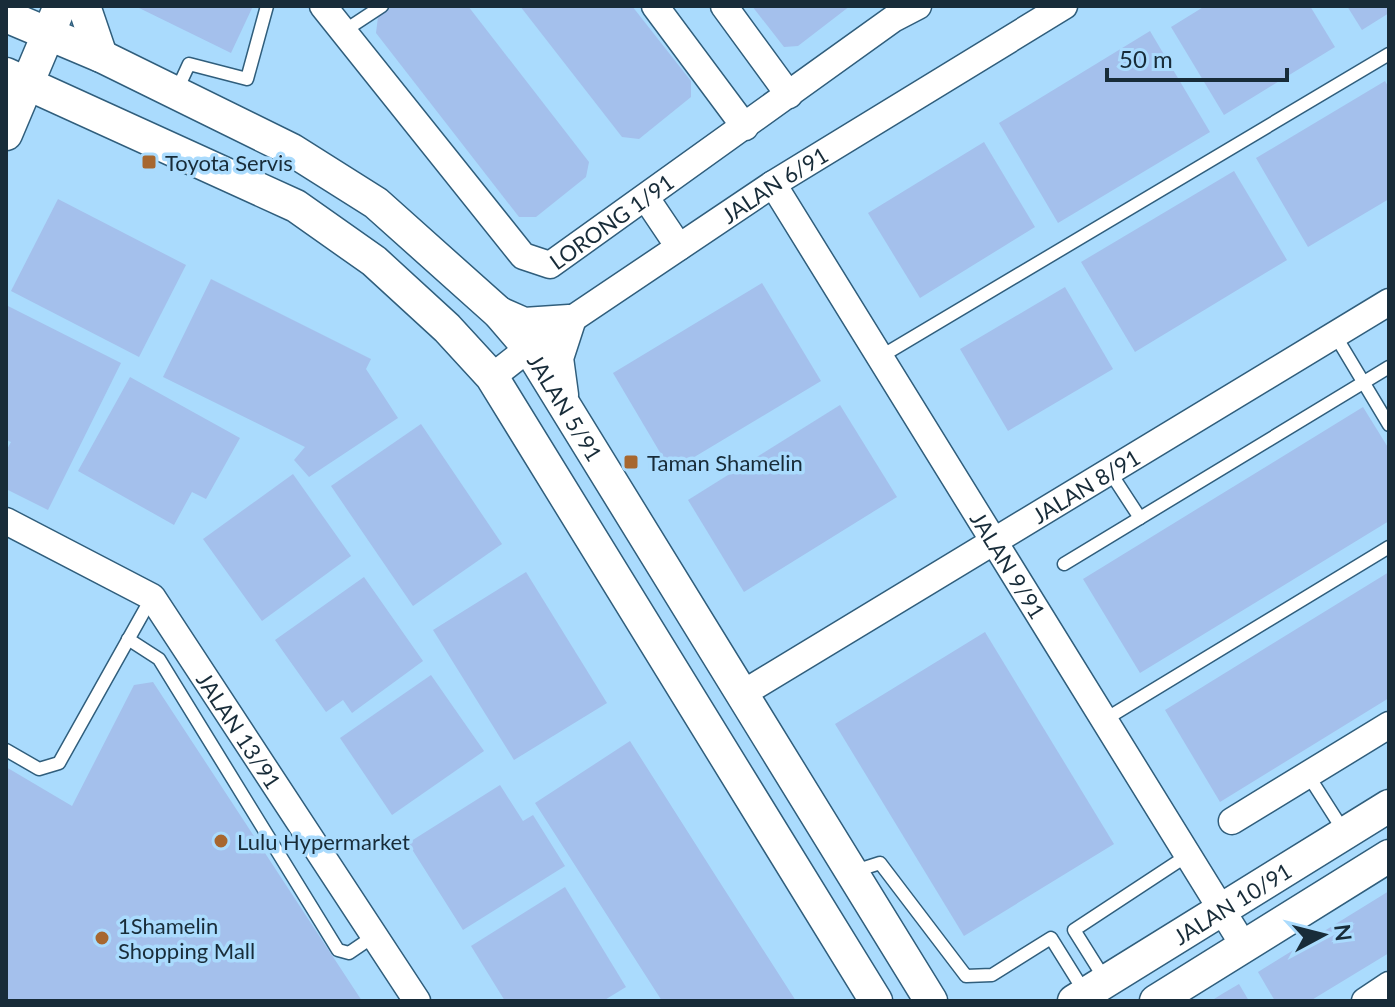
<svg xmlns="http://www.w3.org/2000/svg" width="1395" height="1007" font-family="Lato,sans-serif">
	<rect width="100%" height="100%" fill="#aadbfd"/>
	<g fill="#a4c0ec">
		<polygon points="135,6 253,6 231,53"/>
		<polygon points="392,6 468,6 589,162 586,177 536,217 519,217 376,33 378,17"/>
		<polygon points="520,6 632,6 691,81 691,97 639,139 622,137"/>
		<polygon points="752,6 850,6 798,46 784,47"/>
		<polygon points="1205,6 1310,6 1335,47 1224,115 1171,27"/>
		<polygon points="1347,6 1389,6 1389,13 1362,30"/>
		<polygon points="1150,31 1210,132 1058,223 999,123"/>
		<polygon points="1385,81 1389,88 1389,199 1308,247 1256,158"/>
		<polygon points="984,142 1035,227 920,298 868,213"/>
		<polygon points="1234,171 1287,260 1135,352 1081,262"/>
		<polygon points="58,199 186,265 139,357 11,291"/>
		<polygon points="211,279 371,359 366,369 398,418 309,477 294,460 305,447 163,377"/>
		<polygon points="762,283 821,381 671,471 613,373"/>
		<polygon points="1065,287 1113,369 1008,431 960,349"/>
		<polygon points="6,305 121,363 48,510 6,489 6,451 11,442 6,440"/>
		<polygon points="130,377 240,438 206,499 192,492 174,525 78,471"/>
		<polygon points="840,405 897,497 744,592 688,500"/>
		<polygon points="1363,407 1389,449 1389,521 1140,673 1083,579"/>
		<polygon points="421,424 502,544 413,606 331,486"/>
		<polygon points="293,474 351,556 262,621 203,539"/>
		<polygon points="526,572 607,703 514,760 433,630"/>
		<polygon points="1389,572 1389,698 1220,802 1165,710"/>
		<polygon points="364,577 423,661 352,713 343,700 326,712 275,640"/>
		<polygon points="985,632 1114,844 964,936 835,724"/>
		<polygon points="431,675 484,751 392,815 340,738"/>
		<polygon points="153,682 362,1001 6,1001 6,767 72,806 134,685"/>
		<polygon points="630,741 719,881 796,1001 662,1001 535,803"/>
		<polygon points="500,785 523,821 533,815 565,866 463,930 408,843"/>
		<polygon points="565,887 626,987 603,1001 505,1001 471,946"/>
		<polygon points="1389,891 1389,953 1310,1001 1275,1001 1258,972"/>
		<polygon points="1239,984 1249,1001 1211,1001 1222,994"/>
	</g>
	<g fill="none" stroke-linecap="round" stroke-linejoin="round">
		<defs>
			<g id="service">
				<polyline points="344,31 382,6"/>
				<polyline points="177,90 189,64 247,79 267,6"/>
				<polyline points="1335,335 1389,425"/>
				<polyline points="880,357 1389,54"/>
				<polyline points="1110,472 1140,518"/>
				<polyline points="1064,564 1389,367"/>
				<polyline points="128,639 159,659 338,950 349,953 374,936"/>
				<polyline points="1104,720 1389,547"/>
				<polyline points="6,750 39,769 59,763 152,597"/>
				<polyline points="1308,775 1345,833"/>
				<polyline points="855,871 880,863 966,976 992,975 1051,938 1084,991"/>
				<polyline points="1106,981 1074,930 1188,855"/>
			</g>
			<g id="minor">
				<path id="s1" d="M 323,6 L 523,256 L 550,265 L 893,19 L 918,6"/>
				<polyline points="655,6 745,127"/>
				<polyline points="724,6 789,95"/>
				<path id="s2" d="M 773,184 L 1244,946"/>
				<polyline points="646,198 679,247"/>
				<path id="s3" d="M 492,377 L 529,348 L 773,184 L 1064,6"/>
				<path id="s4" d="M 6,521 L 152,597 L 417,1001"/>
				<path id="s5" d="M 742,694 L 1389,302"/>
				<polyline points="1232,821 1389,725"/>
				<polyline points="1365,1001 1389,985"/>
			</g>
			<g id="tertiary">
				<polyline points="84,6 101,56"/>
				<path id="s6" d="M 6,16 L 101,56 L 292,150 L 376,203 L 499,313 L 529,348 L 931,1001"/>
				<polyline points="6,74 296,206 374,261 447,328 492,377 876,1001"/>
				<polyline points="6,134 60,6"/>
				<polyline points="499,313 524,324 569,321 557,358 562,395"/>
				<path id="s7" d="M 1074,1001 L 1389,806"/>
				<polyline points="1156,1001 1389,856"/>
			</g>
		</defs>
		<use href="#service" stroke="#305e7c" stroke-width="15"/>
		<use href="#minor" stroke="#305e7c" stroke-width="29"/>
		<use href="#tertiary" stroke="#305e7c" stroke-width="35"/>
		<use href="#service" stroke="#fff" stroke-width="12"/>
		<use href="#minor" stroke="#fff" stroke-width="26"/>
		<use href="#tertiary" stroke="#fff" stroke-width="32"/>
	</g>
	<g fill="#a7672f" stroke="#aadbfd" stroke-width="3">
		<rect x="141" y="154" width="16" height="16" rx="4"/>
		<rect x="623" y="454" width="16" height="16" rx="4"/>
		<circle cx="221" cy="841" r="8"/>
		<circle cx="102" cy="938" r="8"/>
	</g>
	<g text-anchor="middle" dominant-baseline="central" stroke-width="7" stroke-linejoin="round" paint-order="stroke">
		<g font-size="22" fill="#182c39" stroke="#aadbfd" text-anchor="start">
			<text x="165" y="162">Toyota Servis</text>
			<text x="647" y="462">Taman Shamelin</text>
			<text x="237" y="841">Lulu Hypermarket</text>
			<text x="118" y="925">1Shamelin<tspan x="118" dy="25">Shopping Mall</tspan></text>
		</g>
		<g font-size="22" fill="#182c39" stroke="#aadbfd">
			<text stroke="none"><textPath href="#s3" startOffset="342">JALAN 6/91</textPath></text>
			<text stroke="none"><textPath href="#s1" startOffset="424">LORONG 1/91</textPath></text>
			<text stroke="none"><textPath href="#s6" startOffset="696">JALAN 5/91</textPath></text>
			<text stroke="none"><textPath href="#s5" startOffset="402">JALAN 8/91</textPath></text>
			<text stroke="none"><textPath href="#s2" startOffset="448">JALAN 9/91</textPath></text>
			<text stroke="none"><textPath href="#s4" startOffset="324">JALAN 13/91</textPath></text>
			<text stroke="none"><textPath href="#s7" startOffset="186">JALAN 10/91</textPath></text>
		</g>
	</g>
	<rect width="1395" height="1007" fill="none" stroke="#182c39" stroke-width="16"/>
	<g transform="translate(1323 935) rotate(83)" stroke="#aadbfd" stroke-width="6" paint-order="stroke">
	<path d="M0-6L14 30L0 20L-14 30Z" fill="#182c39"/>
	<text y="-12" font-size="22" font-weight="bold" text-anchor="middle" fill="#182c39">N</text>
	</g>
	<path d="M1107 68v12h180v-12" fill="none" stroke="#182c39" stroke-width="4"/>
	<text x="1119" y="68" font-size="24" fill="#182c39" stroke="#aadbfd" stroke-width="6" paint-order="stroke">50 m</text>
</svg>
